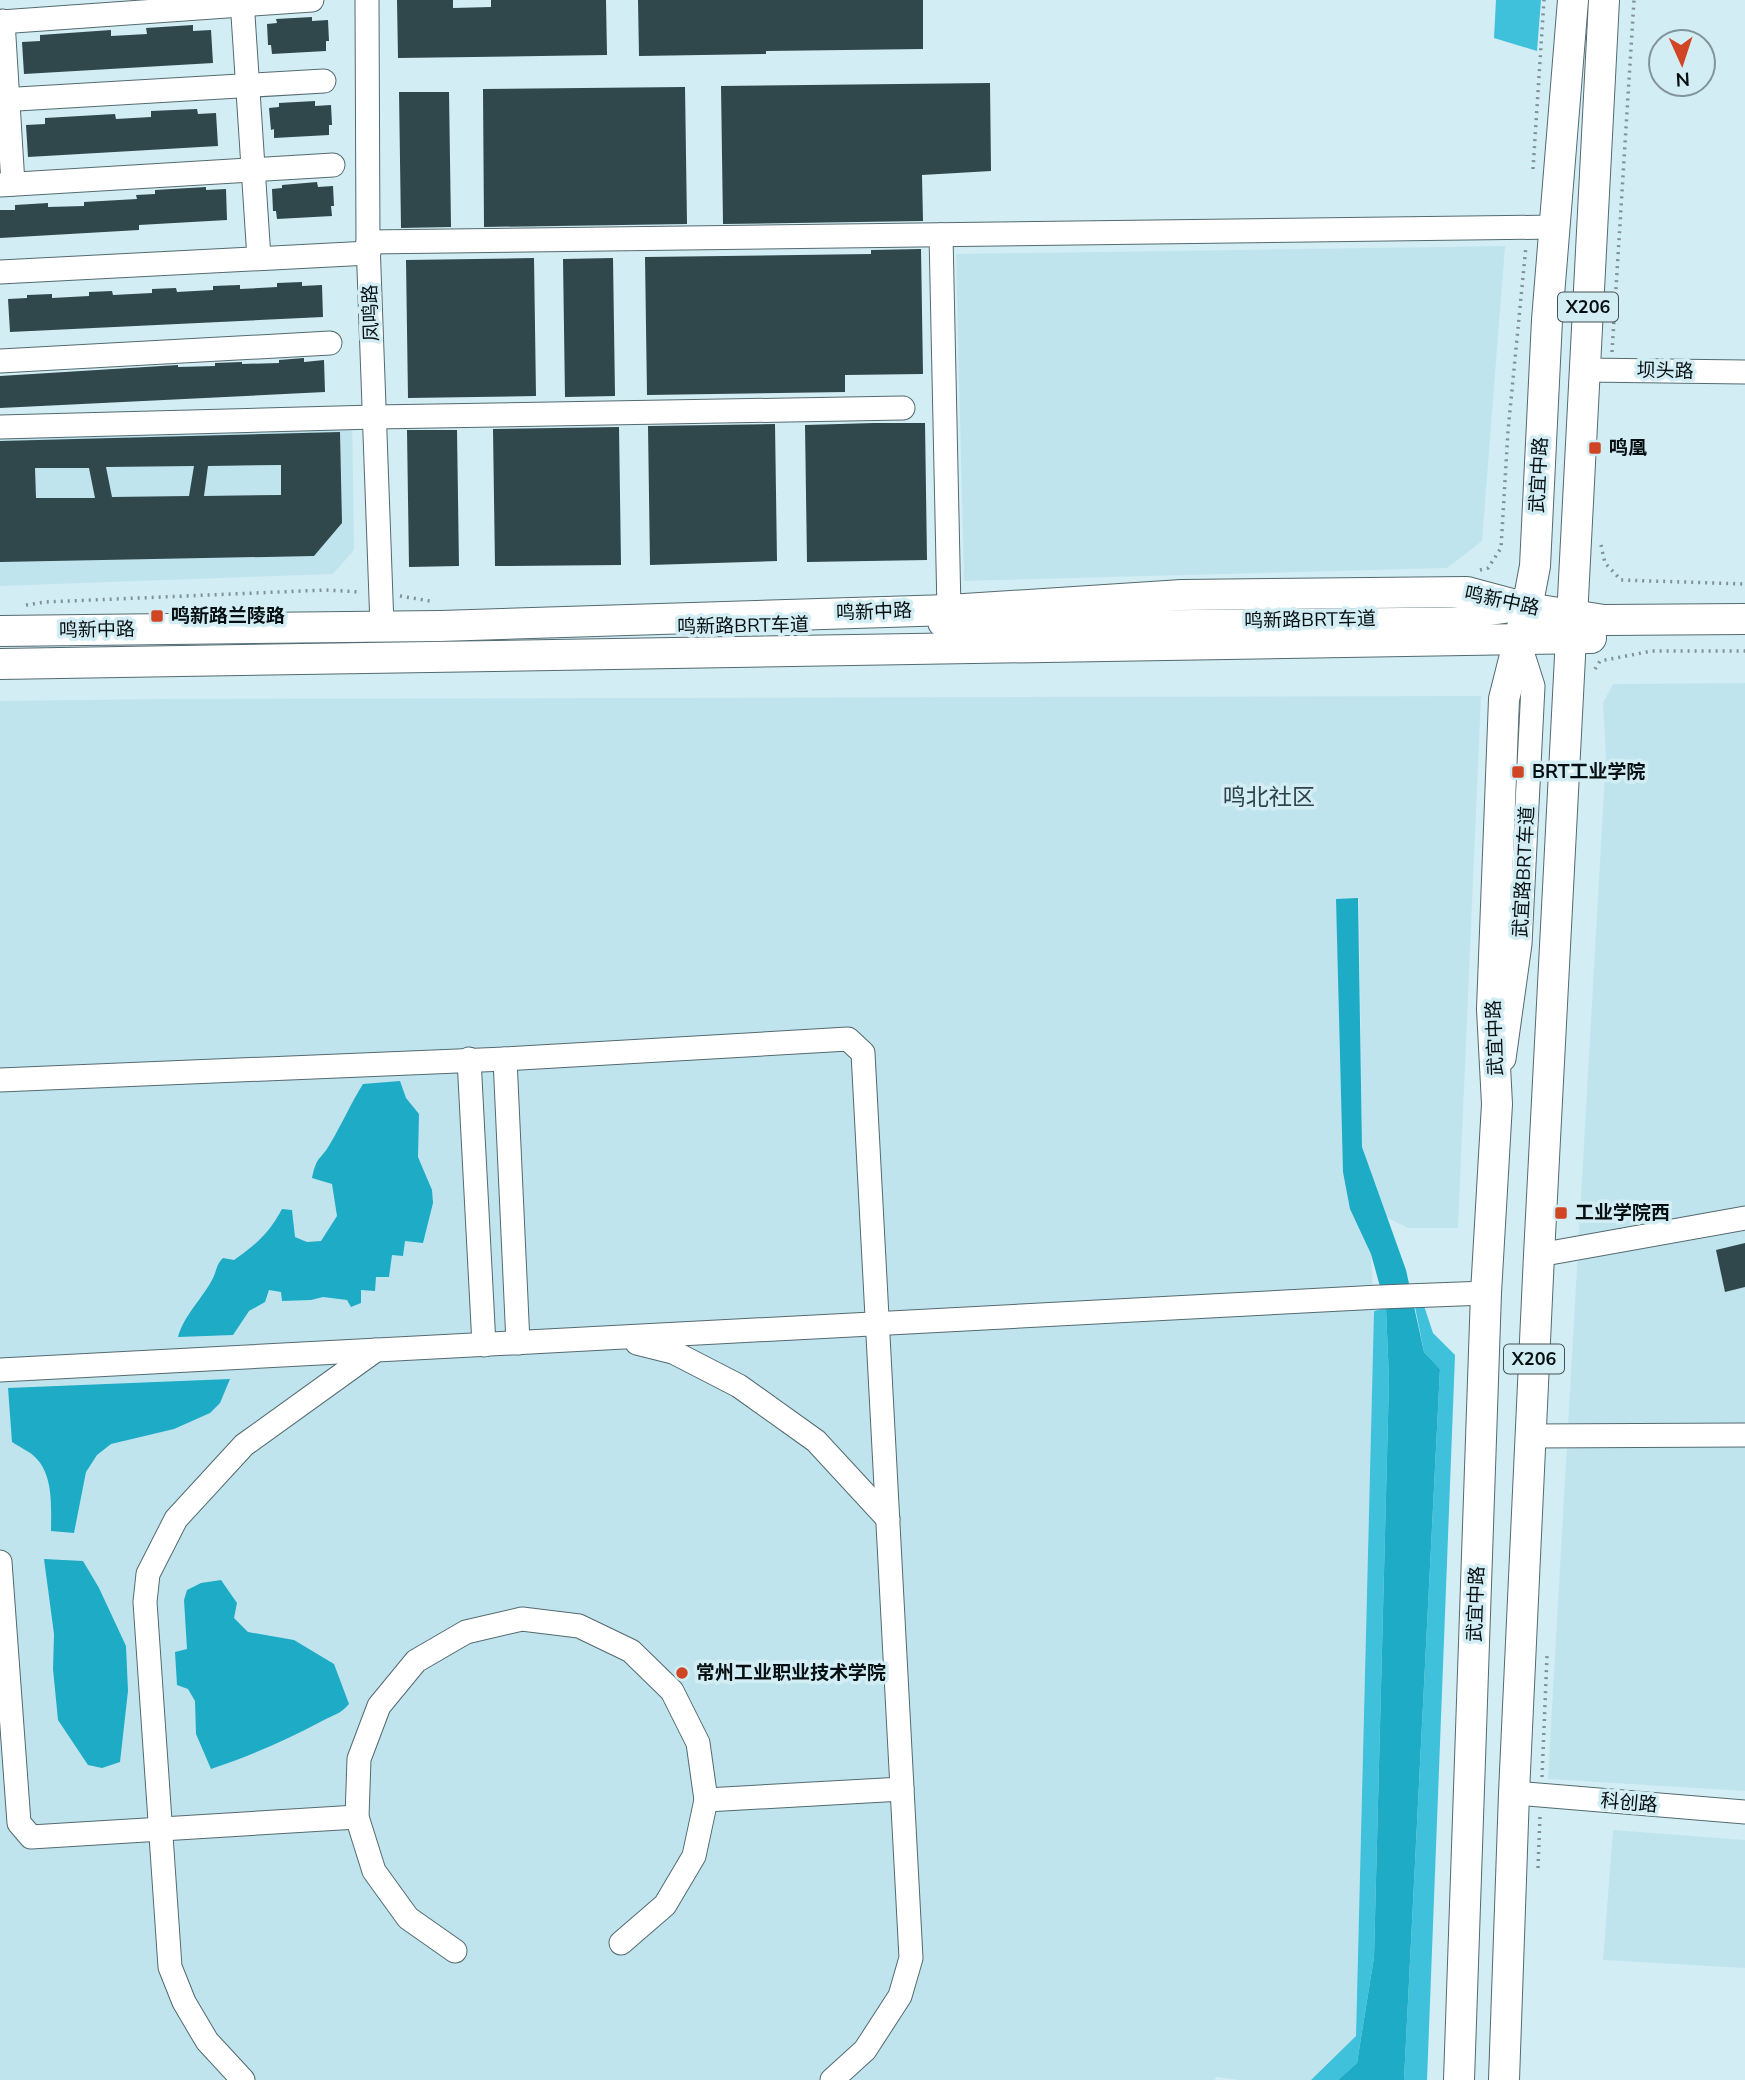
<svg xmlns="http://www.w3.org/2000/svg" width="1745" height="2080" font-family="'Nunito Sans','Noto Sans SC',sans-serif">
	<rect width="100%" height="100%" fill="#d3edf4"/>
	<g fill="#c0e4ed">
		<polygon points="1505,246 1482,541 1447,568 964,581 956,254"/>
		<polygon points="352,409 354,550 333,574 0,586 0,418"/>
		<polygon points="1745,683 1745,1791 1548,1779 1606,756 1603,703 1613,684"/>
		<polygon points="1481,696 1458,1228 1408,1228 1386,1217 1362,1147 1359,899 1336,899 1350,1209 1371,1254 1374,1311 1356,2036 1311,2080 1239,2080 1216,2077 1215,2080 0,2080 0,701 158,699"/>
		<polygon points="1613,1830 1745,1840 1745,1968 1603,1960"/>
	</g>
	<g fill="#3fc0db">
		<polygon points="1496,0 1541,0 1537,51 1494,38"/>
		<polygon points="1424,1306 1433,1333 1455,1355 1427,2080 1404,2080 1440,1369 1424,1352 1415,1307"/>
		<polygon points="1386,1308 1389,1380 1374,1957 1357,2063 1338,2080 1311,2080 1356,2036 1374,1311"/>
	</g>
	<g fill="#1dabc5">
		<polygon points="1358,898 1362,1147 1406,1270 1424,1352 1440,1369 1404,2080 1338,2080 1357,2063 1374,1957 1389,1380 1386,1308 1371,1254 1350,1209 1343,1172 1336,899"/>
		<path d="M 400,1081 L 406,1098 L 419,1114 L 418,1157 L 432,1190 L 433,1203 L 423,1243 L 405,1241 L 403,1256 L 392,1255 L 389,1277 L 376,1277 L 375,1291 L 361,1290 L 361,1303 L 351,1307 L 347,1300 L 323,1297 L 311,1300 L 282,1301 L 281,1292 L 269,1290 L 265,1302 L 249,1311 L 233,1335 L 178,1337 C 184,1315 203,1298 213,1278 C 217,1270 216,1265 223,1258 L 234,1260 C 257,1243 268,1235 282,1209 L 292,1210 L 295,1237 L 307,1242 L 321,1241 L 337,1216 L 332,1184 L 312,1178 C 317,1155 320,1161 330,1144 C 342,1124 351,1103 363,1084 Z"/>
		<path d="M 230,1379 L 220,1403 L 210,1413 L 174,1429 L 111,1444 L 97,1455 L 86,1472 L 74,1533 L 51,1531 C 51,1508 54,1475 35,1457 C 29,1451 19,1447 12,1442 L 8,1388 Z"/>
		<polygon points="44,1559 83,1561 99,1588 126,1646 128,1691 120,1762 102,1768 88,1765 58,1720 53,1669 54,1634"/>
		<path d="M 221,1580 L 237,1603 L 234,1618 L 248,1632 L 294,1640 L 334,1664 L 349,1704 C 341,1714 333,1715 322,1721 C 286,1740 250,1756 211,1769 L 196,1734 L 195,1701 L 188,1689 L 177,1685 L 175,1652 L 187,1649 L 184,1600 L 187,1590 L 201,1583 Z"/>
	</g>
	<g fill="#30474c" fill-rule="evenodd">
		<polygon points="397,0 453,0 453,8 491,7 491,0 606,0 607,55 398,58"/>
		<polygon points="638,0 923,0 923,49 766,51 766,54 639,56"/>
		<polygon points="312,17 312,21 328,20 329,41 326,41 326,51 272,54 271,45 268,45 267,24 277,23 276,19"/>
		<polygon points="193,25 193,31 211,30 213,63 24,74 22,42 40,41 40,35 111,30 111,36 147,34 146,28"/>
		<polygon points="990,83 991,171 922,175 923,221 723,224 721,86"/>
		<polygon points="685,87 687,224 484,227 483,89"/>
		<polygon points="399,92 449,92 451,227 401,228"/>
		<polygon points="315,101 315,106 331,105 332,125 329,125 329,135 274,138 274,129 271,130 269,108 279,107 279,103"/>
		<polygon points="197,109 198,114 216,113 218,146 28,157 26,125 45,124 45,118 115,114 116,119 151,117 151,111"/>
		<polygon points="317,182 318,187 333,186 334,206 331,206 332,216 277,219 276,211 273,211 272,189 282,188 282,185"/>
		<polygon points="206,187 206,190 226,189 227,220 139,225 139,230 0,238 0,210 15,210 15,205 48,203 48,207 84,206 84,202 137,199 136,195 155,194 155,190"/>
		<polygon points="921,249 923,374 845,375 845,392 647,395 645,257 871,254 871,250"/>
		<polygon points="534,258 536,396 408,398 406,260"/>
		<polygon points="613,258 615,396 565,397 563,259"/>
		<polygon points="302,282 302,286 322,285 323,317 10,332 8,299 27,298 27,295 52,294 52,298 89,296 89,292 112,291 113,295 152,293 152,289 176,288 177,292 213,290 213,286 240,285 240,289 277,287 277,283"/>
		<polygon points="304,358 304,362 324,360 325,392 0,408 0,376 178,365 178,367 215,366 215,363 242,362 242,364 279,363 279,360"/>
		<polygon points="874,423 925,423 927,560 807,562 805,425"/>
		<polygon points="775,424 777,561 650,565 648,426"/>
		<polygon points="619,427 621,565 495,566 493,429"/>
		<polygon points="407,430 457,430 459,566 409,567"/>
		<path d="M 340,432 L 342,523 L 314,556 L 0,562 L 0,441 ZM 281,465 L 281,495 L 204,496 L 208,466 ZM 194,466 L 189,496 L 112,497 L 106,467 ZM 35,468 L 89,468 L 95,498 L 36,498 Z"/>
		<polygon points="1745,1243 1745,1287 1725,1292 1716,1250"/>
	</g>
	<g fill="none" stroke-linecap="round" stroke-linejoin="round">
		<defs>
			<g id="minor">
				<polyline points="242,0 259,258"/>
				<polyline points="367,0 368,242 382,626"/>
				<polyline points="3,21 13,184"/>
				<polyline points="0,22 312,0"/>
				<polyline points="0,100 324,81"/>
				<polyline points="0,185 333,165"/>
				<polyline points="941,235 949,610"/>
				<polyline points="368,242 1554,227"/>
				<polyline points="0,272 369,253"/>
				<polyline points="0,361 330,343"/>
				<polyline points="1584,370 1745,372"/>
				<polyline points="0,427 375,417 903,408"/>
				<polyline points="940,624 1454,619 1521,609"/>
				<polyline points="469,1059 484,1345"/>
				<polyline points="505,1059 518,1343"/>
				<polyline points="1504,1059 1520,944 1533,686 1518,639"/>
				<polyline points="0,1080 505,1059 848,1039 863,1053 911,1958 900,1996 865,2050 832,2080"/>
				<polyline points="1539,1255 1745,1218"/>
				<polyline points="637,1343 673,1352 739,1386 816,1441 888,1519"/>
				<polyline points="0,1370 1380,1297 1486,1293"/>
				<polyline points="1531,1436 1745,1435"/>
				<polyline points="0,1562 19,1823 31,1837 357,1817"/>
				<polyline points="1514,1793 1745,1812"/>
				<polyline points="706,1800 902,1789"/>
				<polyline points="455,1951 408,1918 374,1871 357,1817 359,1759 379,1706 416,1661 466,1632 522,1619 579,1626 631,1651 672,1691 698,1743 706,1800 694,1856 665,1905 621,1943"/>
				<polyline points="243,2080 207,2041 184,2002 170,1967 145,1602 148,1574 176,1519 244,1445 376,1350"/>
			</g>
			<g id="major">
				<polyline points="0,631 440,626 949,610 1182,595 1467,592 1527,608 1604,620 1745,619"/>
				<polyline points="0,664 1591,638"/>
				<polyline points="1459,2080 1486,1293 1497,1104 1492,1009 1504,699 1527,608 1535,566 1547,320 1573,0"/>
				<polyline points="1504,2080 1514,1793 1539,1255 1604,0"/>
			</g>
		</defs>
		<use href="#minor" stroke="#536a70" stroke-width="25"/>
		<use href="#major" stroke="#536a70" stroke-width="32"/>
		<g stroke="#7f9297" stroke-width="3.5" stroke-dasharray="2 5" stroke-linecap="butt">
			<polyline points="1533,169 1544,0"/>
			<polyline points="1612,352 1634,0"/>
			<polyline points="1601,545 1605,563 1621,580 1745,584"/>
			<polyline points="1480,570 1488,568 1501,548 1508,431 1526,246"/>
			<polyline points="400,596 430,601"/>
			<polyline points="26,605 45,602 325,590 361,592"/>
			<polyline points="1595,669 1600,661 1652,651 1745,651"/>
			<polyline points="1542,1777 1547,1656"/>
			<polyline points="1538,1868 1540,1816"/>
		</g>
		<use href="#minor" stroke="#fff" stroke-width="23"/>
		<use href="#major" stroke="#fff" stroke-width="30"/>
	</g>
	<g fill="#d04625" stroke="#d3edf4" stroke-width="2.5">
		<rect x="1588" y="441" width="14" height="14" rx="3.5"/>
		<rect x="150" y="609" width="14" height="14" rx="3.5"/>
		<rect x="1511" y="765" width="14" height="14" rx="3.5"/>
		<rect x="1554" y="1206" width="14" height="14" rx="3.5"/>
		<circle cx="682" cy="1673" r="7"/>
	</g>
	<g text-anchor="middle" dominant-baseline="central" stroke-width="7" stroke-linejoin="round" paint-order="stroke">
		<g fill="#d3edf4" stroke="#445255" stroke-width="2">
			<rect x="1558" y="292.5" width="60" height="29" rx="5"/>
			<rect x="1504" y="1344.5" width="60" height="29" rx="5"/>
		</g>
		<g font-size="18" font-weight="bold" fill="#060f11">
			<text x="1588" y="307">X206</text>
			<text x="1534" y="1359">X206</text>
		</g>
		<g font-size="19" fill="#060f11" stroke="#d3edf4">
			<text transform="translate(371 313) rotate(-92)">凤鸣路</text>
			<text transform="translate(1665 371) rotate(1)">坝头路</text>
			<text transform="translate(1539 475) rotate(-87)">武宜中路</text>
			<text transform="translate(1502 601) rotate(12)">鸣新中路</text>
			<text transform="translate(874 612) rotate(-2)">鸣新中路</text>
			<text transform="translate(1310 620) rotate(-1)">鸣新路BRT车道</text>
			<text transform="translate(743 626) rotate(-1)">鸣新路BRT车道</text>
			<text transform="translate(97 630) rotate(-1)">鸣新中路</text>
			<text transform="translate(1524 872) rotate(-87)">武宜路BRT车道</text>
			<text transform="translate(1495 1038) rotate(-92)">武宜中路</text>
			<text transform="translate(1476 1604) rotate(-88)">武宜中路</text>
			<text transform="translate(1629 1803) rotate(5)">科创路</text>
		</g>
		<g font-size="19" font-weight="bold" fill="#060f11" stroke="#d3edf4" text-anchor="start">
			<text x="1609" y="448">鸣凰</text>
			<text x="171" y="616">鸣新路兰陵路</text>
			<text x="1532" y="772">BRT工业学院</text>
			<text x="1575" y="1213">工业学院西</text>
			<text x="696" y="1673">常州工业职业技术学院</text>
		</g>
		<g font-size="23" fill="#2e444a" stroke="#d3edf4">
			<text x="1269" y="797">鸣北社区</text>
		</g>
	</g>
	<g transform="translate(1682 63) rotate(177)"><circle r="33" fill="#d3edf4" stroke="#819499" stroke-width="2"/>
	<path d="M0-5L12 26L0 18L-12 26Z" fill="#d04625"/>
	<text y="-10" font-size="19" font-weight="bold" text-anchor="middle" fill="#060f11">N</text>
	</g>
</svg>
